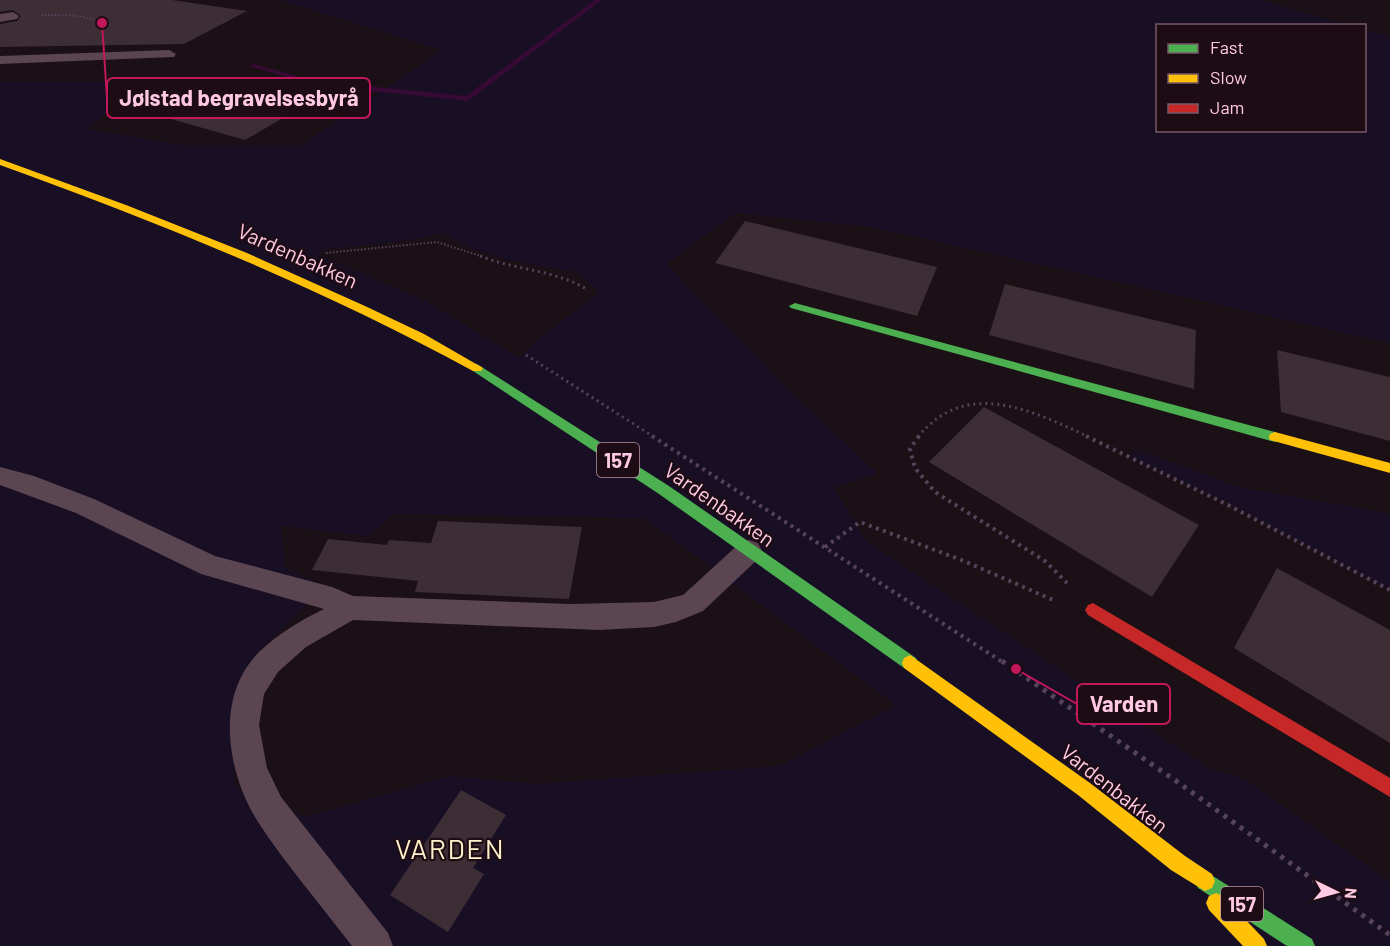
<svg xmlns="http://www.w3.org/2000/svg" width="1390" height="946" font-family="Barlow,sans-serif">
	<rect width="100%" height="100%" fill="#1a1015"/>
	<g fill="#180f25" fill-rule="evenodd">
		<path d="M 280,0 L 1260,0 L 1349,25 L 1158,26 L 1158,130 L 1364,130 L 1365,30 L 1390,37 L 1390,343 L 872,227 L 736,213 L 666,264 L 794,395 L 877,473 L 834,488 L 865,540 L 1210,769 L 1245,779 L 1390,882 L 1390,946 L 0,946 L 0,82 L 124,82 L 138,88 L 87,129 L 182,145 L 302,145 L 442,50 ZM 442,233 L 469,247 L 508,260 L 577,272 L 599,292 L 539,339 L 519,358 L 428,302 L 318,254 L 328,249 L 404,241 ZM 393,514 L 644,518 L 896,705 L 779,766 L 537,784 L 449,776 L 306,817 L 233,785 L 256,654 L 309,603 L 316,582 L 285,567 L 281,526 L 369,536 Z"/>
		<polygon points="1136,449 1239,487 1382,512 1390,515 1390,590 1231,504 1130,456"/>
	</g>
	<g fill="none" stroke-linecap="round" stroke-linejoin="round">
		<polygon fill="#370a35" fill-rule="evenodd" points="595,0 602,0 468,101 316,85 249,66 253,64 316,81 466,96"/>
	</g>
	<g fill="#3d2d34">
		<polygon points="0,0 172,0 247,11 184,44 0,47 0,24 17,21 21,16 13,10 0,12"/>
		<polygon points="181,84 292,113 245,140 132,108"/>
		<polygon points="745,221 937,267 917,316 715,263"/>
		<polygon points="1005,284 1196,330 1194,389 989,335"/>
		<polygon points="1277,350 1390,377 1390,441 1281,412"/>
		<polygon points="984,407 1199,525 1152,597 929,462"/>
		<polygon points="438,521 582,527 569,599 415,592 418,581 312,570 328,539 387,545 389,540 431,543"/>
		<polygon points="1277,568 1390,630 1390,743 1234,648"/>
		<polygon points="461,790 506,815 473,868 484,874 448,932 390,895"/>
	</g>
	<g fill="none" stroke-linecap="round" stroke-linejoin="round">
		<g stroke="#56435a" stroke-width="2" stroke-dasharray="1.5 2" stroke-linecap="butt">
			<polyline points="41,15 71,15 94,19"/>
			<polyline points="326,253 437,242 484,257"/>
		</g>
		<g stroke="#56435a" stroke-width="3" stroke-dasharray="2 4" stroke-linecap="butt">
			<path d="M 480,256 C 515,270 556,270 588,290"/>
			<polyline points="526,355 654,437"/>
			<path d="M 918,437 C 966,377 1033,411 1089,437"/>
		</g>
		<g stroke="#56435a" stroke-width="4" stroke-dasharray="3 4.5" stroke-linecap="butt">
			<polyline points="652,436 1004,663"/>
			<polyline points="919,436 910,449 915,468 935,492 1045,561 1067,583"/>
			<polyline points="1086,436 1226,504 1390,590"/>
			<polyline points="825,547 860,522 964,561 1053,600"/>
		</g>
		<polyline stroke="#56435a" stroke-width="5" stroke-dasharray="4 6" stroke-linecap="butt" points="1002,661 1179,783 1390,935"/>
		<g fill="#5b4551" fill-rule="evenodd">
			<polygon points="13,12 19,16 17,19 0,22 0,14"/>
			<polygon points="169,50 176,54 174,57 0,64 0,56"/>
			<path d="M 0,467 L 34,476 L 94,499 L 215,556 L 332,587 L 353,596 L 570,604 L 654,602 L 683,595 L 740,543 L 749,540 L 758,543 L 762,551 L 758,559 L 703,611 L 676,622 L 654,627 L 599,630 L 353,620 L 306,647 L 278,672 L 264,694 L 259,725 L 267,768 L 281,797 L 388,933 L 393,946 L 352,946 C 321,905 286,865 258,822 C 227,773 214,697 259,652 C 279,633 300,621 324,609 L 201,574 L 76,513 L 0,485 Z"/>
		</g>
		<g fill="#4caf50" fill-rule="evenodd">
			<polygon points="795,303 1275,432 1281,437 1275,442 791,308 789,306"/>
			<polygon points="477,364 669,486 916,658 918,663 916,668 910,671 904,668 659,494 473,371 471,368"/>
			<polygon points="1205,871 1312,939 1315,946 1287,946 1198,888 1195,881 1198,874"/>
		</g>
		<g fill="#ffc107" fill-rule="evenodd">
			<path d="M 0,159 L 126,205 L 247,253 L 365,306 L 424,334 L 483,368 L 481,371 L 473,371 C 321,288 163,224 0,165 Z"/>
			<polygon points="1275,432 1390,463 1390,473 1270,440 1269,437 1270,434"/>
			<polygon points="910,655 1090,783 1185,856 1212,874 1215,881 1212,888 1205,891 1171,870 1078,795 904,668 902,663 904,658"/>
			<polygon points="1216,893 1223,896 1264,939 1267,946 1243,946 1209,910 1206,903 1209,896"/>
		</g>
		<polygon fill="#c62828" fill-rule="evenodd" points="1093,603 1390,778 1390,797 1088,615 1085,610 1088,605"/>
	</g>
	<g text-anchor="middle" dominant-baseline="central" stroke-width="4.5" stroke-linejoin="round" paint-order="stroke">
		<g fill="#1e0c14" stroke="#bc90a5" stroke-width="1.5">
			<rect x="597" y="443" width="42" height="34" rx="4.5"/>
			<rect x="1221" y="887" width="42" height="34" rx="4.5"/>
		</g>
		<g font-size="20" font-weight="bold" fill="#ffc9e3">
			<text x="618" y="460">157</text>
			<text x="1242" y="904">157</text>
		</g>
		<g font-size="21" fill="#ffc9e3" stroke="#1e0c14">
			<text transform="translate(298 255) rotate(24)">Vardenbakken</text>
			<text transform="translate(720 504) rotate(35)">Vardenbakken</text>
			<text transform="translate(1115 788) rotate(38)">Vardenbakken</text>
		</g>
		<g font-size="28" letter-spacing="1.5" fill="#fff2cb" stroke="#1e0c14">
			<text x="450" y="848">VARDEN</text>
		</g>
	</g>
	<path fill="none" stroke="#c2185b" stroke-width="2" d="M102 23L107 98M1016 669L1077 704"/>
	<g fill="#c2185b" stroke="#1e0c14" stroke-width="2">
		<circle cx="102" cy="23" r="6"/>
		<circle cx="1016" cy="669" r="6"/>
	</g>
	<g fill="#1e0c14" stroke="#c2185b" stroke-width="2">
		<rect x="107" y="78" width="263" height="40" rx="6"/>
		<rect x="1077" y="684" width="93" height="40" rx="6"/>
	</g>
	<g font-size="22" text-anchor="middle" font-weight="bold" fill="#ffc9e3">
		<text x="239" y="106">Jølstad begravelsesbyrå</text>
		<text x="1124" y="712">Varden</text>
	</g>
	<rect x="1156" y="24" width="210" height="108" fill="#1e0c14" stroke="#785867" stroke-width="1.5"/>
	<rect x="1168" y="44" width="30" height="9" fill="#4caf50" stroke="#785867" stroke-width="1.5"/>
	<text x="1210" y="54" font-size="18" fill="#ffc9e3">Fast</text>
	<rect x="1168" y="74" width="30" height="9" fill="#ffc107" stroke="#785867" stroke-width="1.5"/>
	<text x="1210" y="84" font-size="18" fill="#ffc9e3">Slow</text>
	<rect x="1168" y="104" width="30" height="9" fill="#c62828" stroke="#785867" stroke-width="1.5"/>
	<text x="1210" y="114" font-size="18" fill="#ffc9e3">Jam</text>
	<g transform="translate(1336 892) rotate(95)" stroke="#1e0c14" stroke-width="4.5" paint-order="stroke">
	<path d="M0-4.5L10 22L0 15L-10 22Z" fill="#ffc9e3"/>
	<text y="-9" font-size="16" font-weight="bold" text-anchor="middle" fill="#ffc9e3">N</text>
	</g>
</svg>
